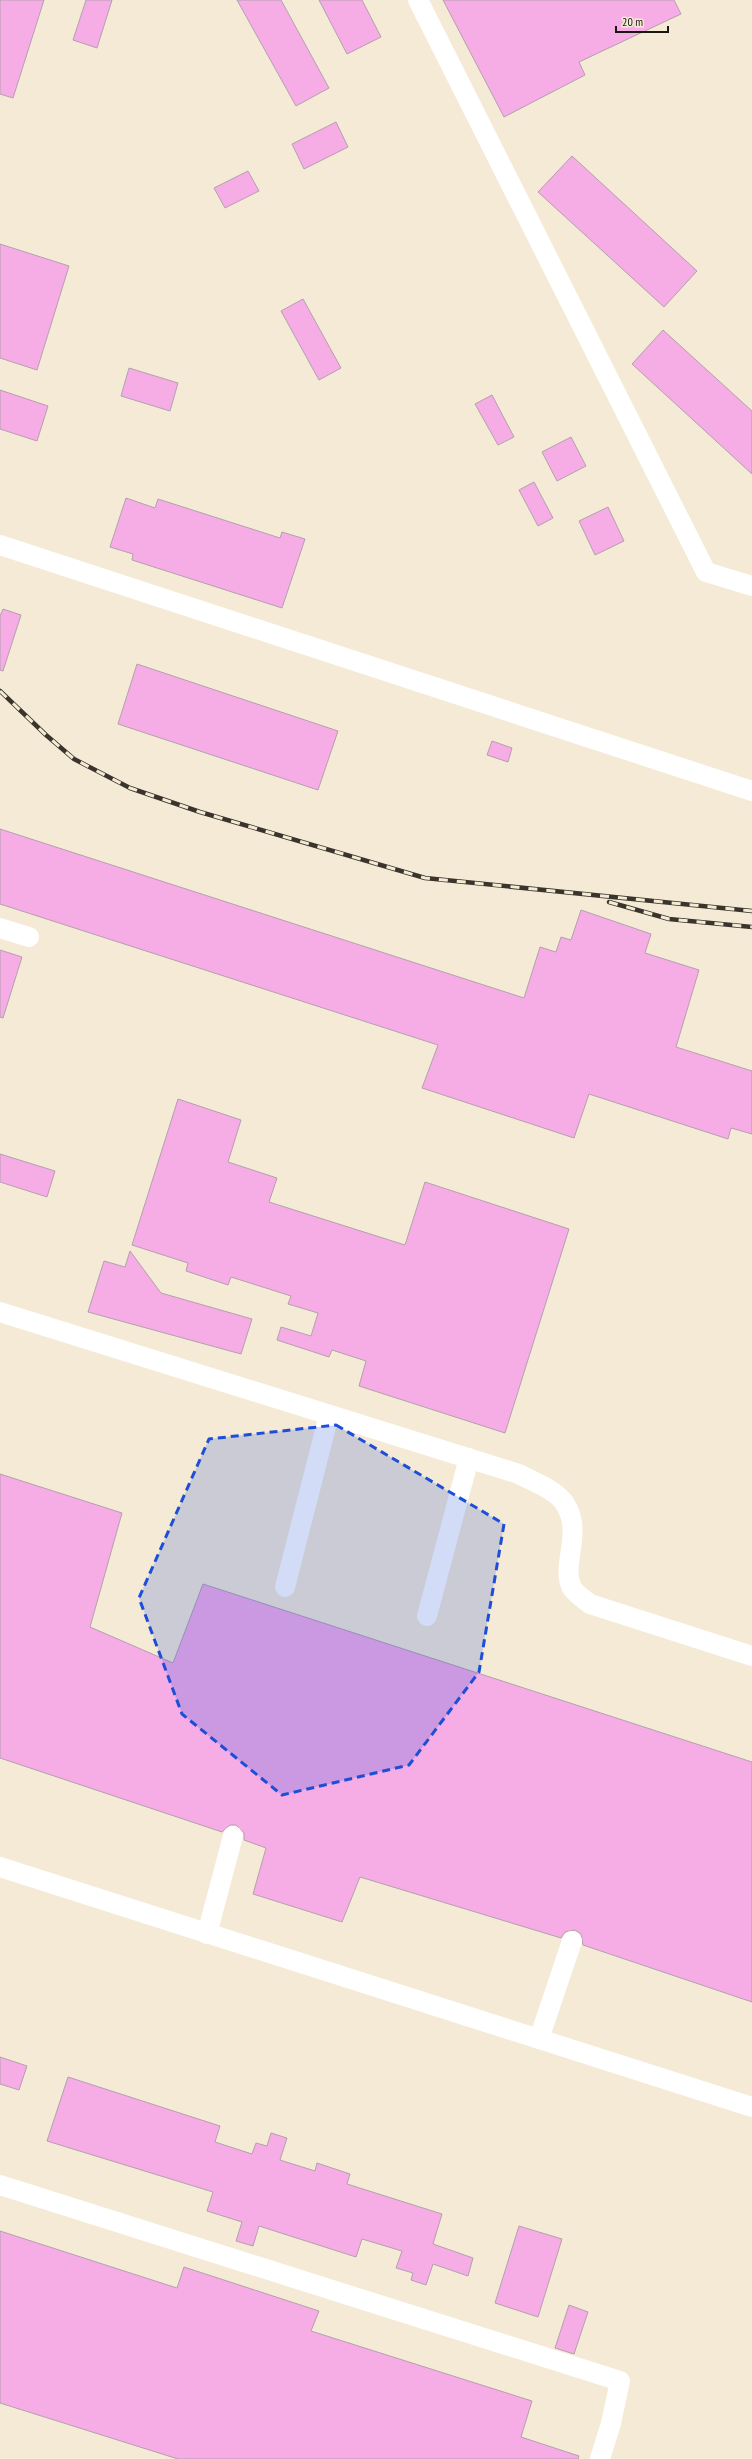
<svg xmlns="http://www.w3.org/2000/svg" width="752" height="2459" font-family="'PT Sans Narrow',sans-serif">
	<rect width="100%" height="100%" fill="#f5ead5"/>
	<g fill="#f6ace4" stroke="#b3a0ae">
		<polygon points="0,0 44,0 13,98 0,94"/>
		<polygon points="86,0 112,0 97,48 73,40"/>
		<polygon points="237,0 281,0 329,88 296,106"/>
		<polygon points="319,0 362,0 381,37 347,54"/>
		<polygon points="443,0 674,0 681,14 579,62 585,75 504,117"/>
		<polygon points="336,122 348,147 304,169 292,144"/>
		<polygon points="572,156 697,271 664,307 538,192"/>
		<polygon points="248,171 259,191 225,208 214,188"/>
		<polygon points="0,244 69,266 37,370 0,358"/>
		<polygon points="303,299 341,368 319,380 281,311"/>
		<polygon points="663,330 752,411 752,474 632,364"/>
		<polygon points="129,368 178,383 170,411 121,396"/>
		<polygon points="0,390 48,406 37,441 0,429"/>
		<polygon points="492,395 514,437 498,445 475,404"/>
		<polygon points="571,437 586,466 557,481 542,452"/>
		<polygon points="534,482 553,518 538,526 519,490"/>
		<polygon points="126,498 155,508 158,499 280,538 282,532 305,539 282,608 132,560 133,554 110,547"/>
		<polygon points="608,507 624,541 595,555 579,521"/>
		<polygon points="3,609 21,615 3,671 0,670 0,616"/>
		<polygon points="137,664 338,731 318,790 118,724"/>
		<polygon points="492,741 512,748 508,762 487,755"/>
		<polygon points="0,829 524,998 540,947 556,952 561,937 571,940 581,910 651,934 645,953 699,970 676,1047 752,1071 752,1134 731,1128 728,1139 589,1094 574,1138 422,1088 438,1045 0,904"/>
		<polygon points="0,950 22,957 3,1018 0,1017"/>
		<polygon points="178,1099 241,1120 228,1162 277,1178 269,1202 405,1245 425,1182 569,1229 505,1433 359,1386 366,1361 332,1350 329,1357 277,1340 281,1327 311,1336 318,1313 288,1304 291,1296 231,1277 228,1285 186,1271 188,1263 132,1245"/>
		<polygon points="0,1154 55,1171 47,1197 0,1182"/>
		<polygon points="130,1251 161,1293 252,1319 241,1354 88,1312 104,1261 125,1267"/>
		<polygon points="0,1474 122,1513 90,1627 173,1663 203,1584 752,1762 752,2002 583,1945 581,1934 575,1930 565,1932 561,1938 360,1877 342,1922 253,1894 266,1848 244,1840 244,1833 236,1825 230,1825 222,1832 0,1758"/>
		<polygon points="0,2057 27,2066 19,2090 0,2084"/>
		<polygon points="68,2077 220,2126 215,2142 252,2154 256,2143 267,2146 271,2133 287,2138 280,2160 315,2171 317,2163 350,2174 347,2184 442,2214 433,2244 473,2258 468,2276 433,2264 426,2285 411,2280 413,2273 396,2268 402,2251 362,2239 356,2257 259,2226 253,2246 236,2241 242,2222 207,2211 213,2192 47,2141"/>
		<polygon points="519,2226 562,2239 538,2317 495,2303"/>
		<polygon points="0,2231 177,2288 184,2267 319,2311 311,2331 532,2401 521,2437 579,2456 578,2459 178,2459 0,2403"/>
		<polygon points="569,2305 588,2312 574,2354 555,2348"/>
	</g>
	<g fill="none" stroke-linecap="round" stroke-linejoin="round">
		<g stroke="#fff" stroke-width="20">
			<polyline points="418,0 706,572 752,586"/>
			<polyline points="0,545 752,791"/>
			<polyline points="0,928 29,937"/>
			<path d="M 0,1312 L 519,1474 C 533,1482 557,1490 565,1504 C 584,1533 560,1565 572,1588 C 576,1594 585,1600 590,1604 L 752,1656"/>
			<polyline points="285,1587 329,1415"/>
			<polyline points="427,1616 469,1458"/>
			<polyline points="0,1867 752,2107"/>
			<polyline points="207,1934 233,1836"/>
			<polyline points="539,2039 572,1941"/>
			<polyline points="0,2185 620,2381 611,2423 600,2459"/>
		</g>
		<defs>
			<g id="rail">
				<polyline points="0,691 46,735 74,759 130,788 200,812 425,878 752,911"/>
				<polyline points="609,902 669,919 752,927"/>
			</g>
		</defs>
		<use href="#rail" stroke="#3a352c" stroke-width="4.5"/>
		<use href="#rail" stroke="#f5ead5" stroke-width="3" stroke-dasharray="9" stroke-linecap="butt"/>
	</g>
	<path fill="#1d4ed8" fill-opacity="0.2" stroke="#1d4ed8" stroke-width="3" stroke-dasharray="8 5" stroke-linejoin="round" d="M 336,1425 L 504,1524 L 479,1672 L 409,1765 L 282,1795 L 182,1714 L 139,1598 L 209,1439 Z"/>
	<path d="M616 26v6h52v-6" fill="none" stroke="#1b1710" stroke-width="2"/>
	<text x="622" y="26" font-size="12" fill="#1b1710" stroke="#f5ead5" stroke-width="3" paint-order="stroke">20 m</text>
</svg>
